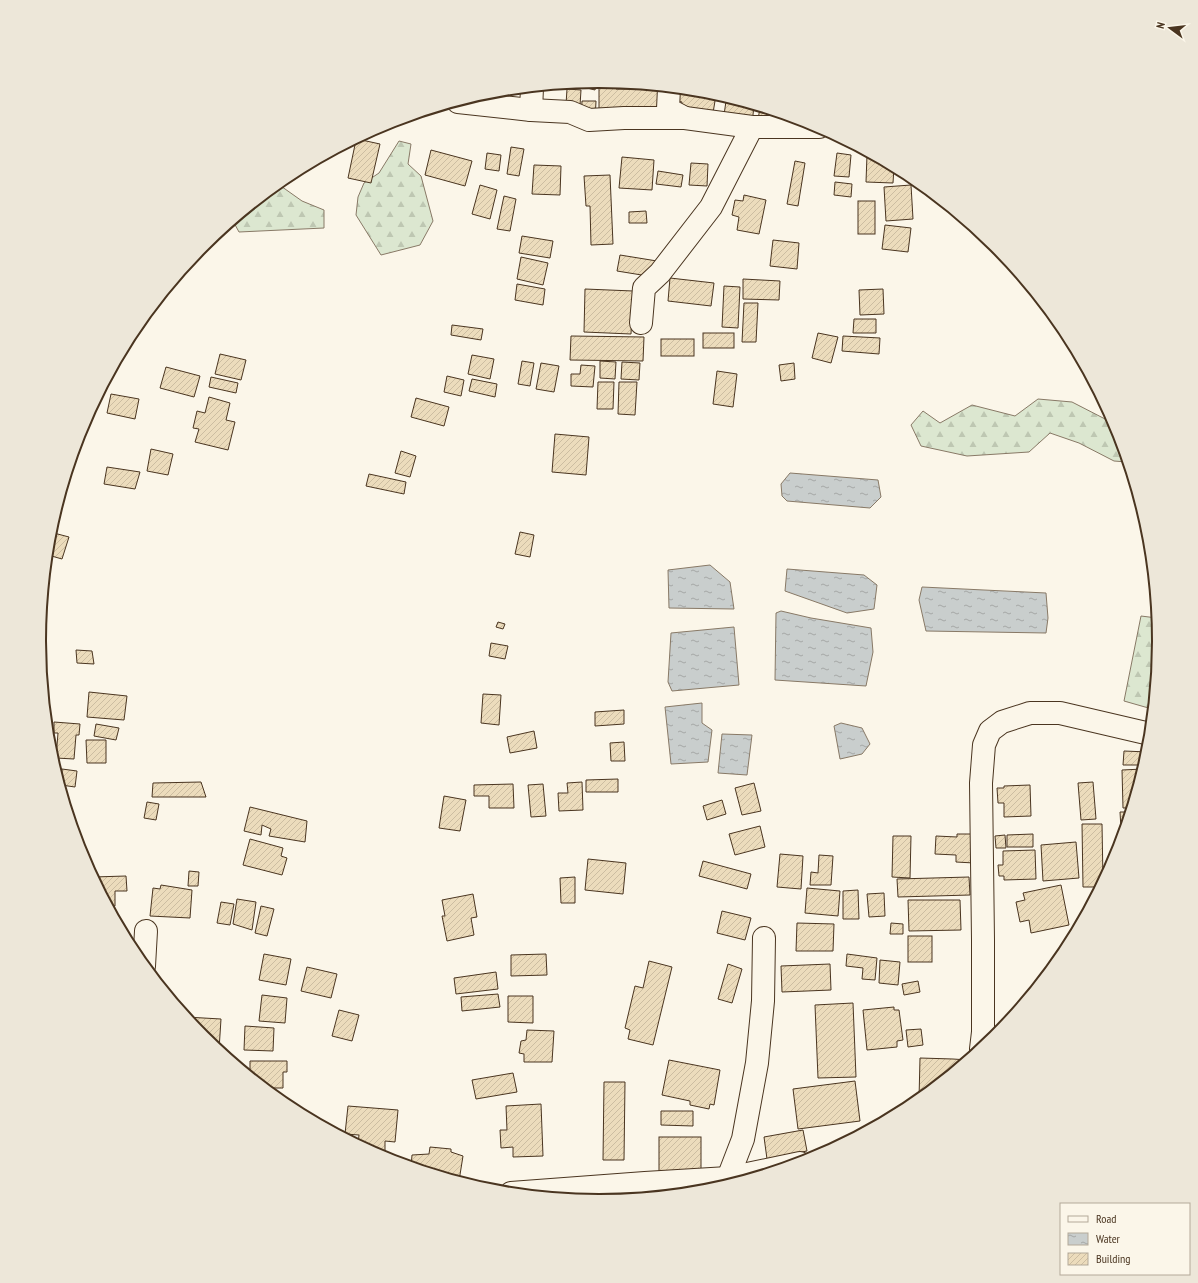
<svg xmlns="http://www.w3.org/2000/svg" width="1198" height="1283" font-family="'PT Sans Narrow',sans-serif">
	<defs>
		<pattern id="forest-firs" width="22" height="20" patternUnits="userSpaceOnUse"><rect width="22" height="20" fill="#dce7d0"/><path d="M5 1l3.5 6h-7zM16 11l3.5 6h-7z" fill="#bec7b2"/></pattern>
		<pattern id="water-ripples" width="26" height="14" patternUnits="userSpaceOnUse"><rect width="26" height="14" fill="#c9cecd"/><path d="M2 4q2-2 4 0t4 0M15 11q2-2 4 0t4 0" fill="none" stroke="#a5a8a6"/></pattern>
		<pattern id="building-hatch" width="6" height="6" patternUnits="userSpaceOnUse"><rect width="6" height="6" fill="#ecdcbc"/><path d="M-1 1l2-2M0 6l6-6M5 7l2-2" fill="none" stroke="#ccbda1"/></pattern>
	</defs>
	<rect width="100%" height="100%" fill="#fbf6e9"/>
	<g fill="url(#forest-firs)" stroke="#887966">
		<polygon points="399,141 411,144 408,164 421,176 433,221 420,245 381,255 356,215 358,197 364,183 379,173"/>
		<polygon points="278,184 302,201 324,210 324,228 239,232 233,221"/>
		<polygon points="1038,399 1072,402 1107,420 1113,420 1116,427 1127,462 1114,461 1079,443 1050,433 1029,452 967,456 921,446 911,425 923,411 940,423 972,405 1015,416"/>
		<polygon points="1141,616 1157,618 1159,642 1152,709 1124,701"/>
	</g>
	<g fill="url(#water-ripples)" stroke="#887966">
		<polygon points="790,473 878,480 881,497 870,508 787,501 782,496 781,484"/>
		<polygon points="710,565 730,582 734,609 669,608 668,570"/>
		<polygon points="787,569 864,575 877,585 874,609 847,613 785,591"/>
		<polygon points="922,587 1046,593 1048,618 1046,633 926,631 919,600"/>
		<polygon points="781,611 811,618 871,628 873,652 866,686 775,680 776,613"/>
		<polygon points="734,627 739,685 672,691 668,682 671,633"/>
		<polygon points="702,703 702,723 712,730 708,762 671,764 665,707"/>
		<polygon points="841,723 862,728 870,744 862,754 840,759 834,726"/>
		<polygon points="722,734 752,735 747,775 718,773"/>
	</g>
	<g fill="url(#building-hatch)" stroke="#4a3520">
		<polygon points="597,82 595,90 583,87 584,83"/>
		<polygon points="599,82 616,83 616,89 662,89 662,118 599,117"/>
		<polygon points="567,89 581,90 579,121 565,120"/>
		<polygon points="679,89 708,92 716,95 713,113 681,107 682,102 677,101"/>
		<polygon points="582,101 596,101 595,121 581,121"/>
		<polygon points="726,101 754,106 751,132 722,129"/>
		<polygon points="760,108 778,113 775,134 756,131"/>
		<polygon points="357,139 380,144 371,183 348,178 356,140"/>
		<polygon points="511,147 524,149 519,176 507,174"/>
		<polygon points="431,150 472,161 465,186 425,175"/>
		<polygon points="487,153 501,155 499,171 485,169"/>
		<polygon points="837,153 851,155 849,177 834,176"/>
		<polygon points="867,155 871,155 894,167 893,183 866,182"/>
		<polygon points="622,157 654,160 652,190 619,188"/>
		<polygon points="795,161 805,163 798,206 787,204"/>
		<polygon points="691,163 708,164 707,186 689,185"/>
		<polygon points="534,165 561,166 560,195 532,194"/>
		<polygon points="658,171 683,175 681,187 656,184"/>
		<polygon points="610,175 613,244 591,245 590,206 586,206 584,176"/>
		<polygon points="835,182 852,184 851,197 834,195"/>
		<polygon points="480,185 497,190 490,219 472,214"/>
		<polygon points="911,185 913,219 886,221 884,187"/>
		<polygon points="744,195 766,200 759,234 737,230 739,217 732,215 735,200 743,201"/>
		<polygon points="504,196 516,199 510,231 497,229"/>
		<rect x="858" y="201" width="17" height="33"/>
		<polygon points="646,211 647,223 629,223 629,212"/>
		<polygon points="885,225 911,228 908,252 882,249"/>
		<polygon points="522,236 553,241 550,258 519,253"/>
		<polygon points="773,240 799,243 797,269 770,266"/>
		<polygon points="620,255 657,261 654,277 617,271"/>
		<polygon points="521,257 548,263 543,285 517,279"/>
		<polygon points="670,278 714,283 711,306 668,301"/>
		<polygon points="743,279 780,281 779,300 743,299"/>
		<polygon points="517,284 545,289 543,305 515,300"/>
		<polygon points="724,286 740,287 738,328 722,327"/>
		<polygon points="585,289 633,291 631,334 584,332"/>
		<polygon points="883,289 884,314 860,315 859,290"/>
		<polygon points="744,303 758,303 756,342 742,342"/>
		<polygon points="854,319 876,319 876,333 853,333"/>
		<polygon points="452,325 483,329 481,340 451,335"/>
		<rect x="703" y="333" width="31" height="15"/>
		<polygon points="818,333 838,337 831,363 812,358"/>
		<polygon points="571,336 644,337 643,361 570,360"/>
		<polygon points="843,336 880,338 879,354 842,351"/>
		<rect x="661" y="339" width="33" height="17"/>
		<polygon points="220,354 246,360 241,380 215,374"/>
		<polygon points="472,355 494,359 490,379 468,374"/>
		<polygon points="522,361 534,363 530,386 518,384"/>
		<polygon points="600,361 616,362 615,379 600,378"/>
		<polygon points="622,362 640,363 639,380 621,379"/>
		<polygon points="541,363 559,366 554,392 536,389"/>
		<polygon points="794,363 795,379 781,381 779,365"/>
		<polygon points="581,365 595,366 593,387 571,386 571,374 580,374"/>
		<polygon points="166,367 200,376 194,397 160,388"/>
		<polygon points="717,371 737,374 733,407 713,404"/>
		<polygon points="447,376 464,380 461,396 444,392"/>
		<polygon points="211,377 238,383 236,393 209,387"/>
		<polygon points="472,379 497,384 495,397 469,391"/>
		<polygon points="598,382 614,382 613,409 597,409"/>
		<polygon points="619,382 637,382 635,415 618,414"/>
		<polygon points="111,394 139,399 135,419 107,413"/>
		<polygon points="209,397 230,403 226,420 235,422 228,450 195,442 199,429 193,428 197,411 205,413"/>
		<polygon points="416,398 449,407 444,426 411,417"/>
		<polygon points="555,434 589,437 586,475 552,472"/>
		<polygon points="151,449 173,454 168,475 147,471"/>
		<polygon points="401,451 416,456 410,477 395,473"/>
		<polygon points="107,467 140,472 135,489 104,484"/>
		<polygon points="369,474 406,482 404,494 366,486"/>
		<polygon points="50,532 69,537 62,559 48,555"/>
		<polygon points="520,532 534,535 530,557 515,554"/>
		<polygon points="498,622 505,624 503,629 496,627"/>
		<polygon points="491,643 508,646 505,659 489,656"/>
		<polygon points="76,650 92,651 94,664 77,663"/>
		<polygon points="89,692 127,696 124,720 87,717"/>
		<polygon points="483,694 501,695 499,725 481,723"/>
		<polygon points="624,710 624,724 595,726 595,712"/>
		<polygon points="54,722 80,724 79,735 76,735 74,759 56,758 58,733 54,733"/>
		<polygon points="96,724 119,728 116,740 94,736"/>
		<polygon points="534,731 537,748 510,753 507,737"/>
		<polygon points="86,740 106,740 106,763 87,763"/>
		<polygon points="624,742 625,761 611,761 610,743"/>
		<polygon points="1124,751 1148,752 1144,765 1123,765"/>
		<polygon points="62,769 77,771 75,787 61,785"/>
		<polygon points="1143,769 1131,808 1123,808 1122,770"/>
		<polygon points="618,779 618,792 586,792 586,780"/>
		<polygon points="201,782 206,797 152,797 153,783"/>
		<polygon points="582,782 583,810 559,811 558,793 568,793 567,783"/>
		<polygon points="1093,782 1096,819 1081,820 1078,783"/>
		<polygon points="754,783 761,811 742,815 735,788"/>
		<polygon points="513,784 514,808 489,808 489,796 474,796 474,785"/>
		<polygon points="543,784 546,816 531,817 528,785"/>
		<polygon points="1030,785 1031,816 1004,817 1004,803 998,803 997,788 1004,788 1004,786"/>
		<polygon points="444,796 466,800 460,831 439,828"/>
		<polygon points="722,800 726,814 707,820 703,806"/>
		<polygon points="147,802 159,804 156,820 144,818"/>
		<polygon points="250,807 307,821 305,842 269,836 271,829 262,825 261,835 244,831"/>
		<polygon points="1120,812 1130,812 1124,829 1121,829"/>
		<polygon points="1082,824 1102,824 1103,881 1100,887 1083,887"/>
		<polygon points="760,826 765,847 735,855 729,834"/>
		<polygon points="957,834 975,834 974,863 956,862 956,855 935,854 936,836 957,837"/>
		<polygon points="1033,834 1033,847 1007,847 1007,835"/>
		<polygon points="1005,835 1006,848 996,848 995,836"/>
		<polygon points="893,836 911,836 910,878 892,877"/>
		<polygon points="250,839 283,848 281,856 287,858 282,875 243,865"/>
		<polygon points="1076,842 1079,878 1043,881 1041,845"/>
		<polygon points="1035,850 1036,879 1004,880 1004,876 999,876 998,865 1003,865 1003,851"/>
		<polygon points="780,854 803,856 801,889 777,887"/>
		<polygon points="819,855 833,856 831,885 810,885 811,872 818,873"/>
		<polygon points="588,859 626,863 623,894 585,890"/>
		<polygon points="703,861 751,874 747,889 699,876"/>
		<polygon points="189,871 199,872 198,886 188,886"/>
		<polygon points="126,876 127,891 115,891 115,906 111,906 111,911 93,877"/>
		<polygon points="575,877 575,903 561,903 560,878"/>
		<polygon points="969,877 970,895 898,897 897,879"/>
		<polygon points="161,885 192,890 190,918 150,916 153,888 160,889"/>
		<polygon points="1061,885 1069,925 1031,933 1029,920 1020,922 1016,902 1025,900 1023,893"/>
		<polygon points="807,888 840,891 838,916 805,913"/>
		<polygon points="858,890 859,919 843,919 843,891"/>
		<polygon points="884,893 885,916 869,917 867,894"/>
		<polygon points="473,894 477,917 471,918 474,935 447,941 442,916 445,916 442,900"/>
		<polygon points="237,899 256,902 252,930 233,924"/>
		<polygon points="908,900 960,900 961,930 909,931"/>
		<polygon points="221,902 234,904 230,925 217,923"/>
		<polygon points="261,906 274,909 267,936 255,933"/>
		<polygon points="722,911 751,918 745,940 717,933"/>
		<polygon points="797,923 834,924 833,951 796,951"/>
		<polygon points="891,923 903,924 903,934 890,934"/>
		<rect x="908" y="936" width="24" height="26"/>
		<polygon points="264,954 291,959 286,985 259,980"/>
		<polygon points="546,954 547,975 511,976 511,955"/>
		<polygon points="847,954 877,958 875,980 862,979 863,968 846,966"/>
		<polygon points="880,960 900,962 898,985 879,983"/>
		<polygon points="649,961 672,967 653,1045 628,1039 630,1030 625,1028 635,986 643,988"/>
		<polygon points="728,964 742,969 732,1003 718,999"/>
		<polygon points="830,964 831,990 782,992 781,966"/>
		<polygon points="307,967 337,974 331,998 301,991"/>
		<polygon points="496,972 498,989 456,994 454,978"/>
		<polygon points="918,981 920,992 904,995 902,984"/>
		<polygon points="498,994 500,1007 462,1011 461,997"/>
		<polygon points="262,995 287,998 285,1023 259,1021"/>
		<polygon points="508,996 533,996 533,1023 508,1022"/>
		<polygon points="853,1003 856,1077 818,1078 815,1005"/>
		<polygon points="894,1007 894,1010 899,1010 903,1040 897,1041 897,1047 867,1050 863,1010"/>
		<polygon points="339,1010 359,1015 352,1041 332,1036"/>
		<polygon points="186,1017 221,1019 219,1050 203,1037"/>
		<polygon points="245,1026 274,1028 273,1051 244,1050"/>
		<polygon points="921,1029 923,1045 908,1047 906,1030"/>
		<polygon points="527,1030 554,1031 552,1062 524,1062 524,1054 519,1053 521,1041 526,1040"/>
		<polygon points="920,1058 953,1059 968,1060 919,1099"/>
		<polygon points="669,1060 720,1070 714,1105 710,1104 709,1109 690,1105 690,1101 662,1095"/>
		<polygon points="250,1061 287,1061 287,1072 283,1072 283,1088 265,1088 254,1080 254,1073 250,1073"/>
		<polygon points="513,1073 517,1092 476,1099 472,1080"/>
		<polygon points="855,1081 860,1121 798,1129 793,1089"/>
		<polygon points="604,1082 625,1082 624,1160 603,1160"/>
		<polygon points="541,1104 543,1156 513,1157 513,1147 501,1148 500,1130 507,1130 506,1106"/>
		<polygon points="348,1106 398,1110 395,1142 385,1141 385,1153 372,1152 358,1144 359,1135 345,1134"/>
		<polygon points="661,1111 693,1111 693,1126 661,1125"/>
		<polygon points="803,1130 807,1151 767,1159 764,1137"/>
		<rect x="659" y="1137" width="42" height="39"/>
		<polygon points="430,1147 451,1149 451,1152 463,1156 459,1181 411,1167 412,1155 429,1154"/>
	</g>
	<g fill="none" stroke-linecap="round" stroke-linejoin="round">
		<defs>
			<g id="minor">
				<polyline points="669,88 668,109 685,118"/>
				<polyline points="458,102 531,110 570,112 589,120 624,118 685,118 752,127 819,127"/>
				<polyline points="531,110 532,88"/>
				<polyline points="641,323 644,288 660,273 711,207 752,127"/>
				<polyline points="144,966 146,931"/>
				<polyline points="981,1049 983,1032 983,940 981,783 984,745 990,731 1002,722 1030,713 1060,713 1150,734"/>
				<polyline points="728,1185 728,1178 743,1139 757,1063 763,1001 764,938"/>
				<polyline points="511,1193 645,1183 728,1178 800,1163"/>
			</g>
		</defs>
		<use href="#minor" stroke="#4a3520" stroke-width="24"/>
		<use href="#minor" stroke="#fbf6e9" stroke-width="22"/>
	</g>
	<path d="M0 0H1198V1283H0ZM46 641a553 553 0 1 1 1106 0a553 553 0 1 1-1106 0Z" fill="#ede7d9" fill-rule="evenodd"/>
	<path fill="none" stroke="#4a3520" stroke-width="2" d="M46 641a553 553 0 1 1 1106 0a553 553 0 1 1-1106 0Z"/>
	<rect x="1060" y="1203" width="130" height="72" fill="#fbf6e9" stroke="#b4a999"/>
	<rect x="1068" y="1216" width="20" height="6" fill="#fbf6e9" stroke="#b4a999"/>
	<text x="1096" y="1223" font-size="12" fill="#4a3520">Road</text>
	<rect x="1068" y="1233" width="20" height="12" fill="url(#water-ripples)" stroke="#b4a999"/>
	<text x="1096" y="1243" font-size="12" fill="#4a3520">Water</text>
	<rect x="1068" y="1253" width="20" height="12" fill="url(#building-hatch)" stroke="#b4a999"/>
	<text x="1096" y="1263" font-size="12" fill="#4a3520">Building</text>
	<g transform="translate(1170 28) rotate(285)" stroke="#fbf6e9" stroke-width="3" paint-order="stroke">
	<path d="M0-3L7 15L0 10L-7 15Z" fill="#4a3520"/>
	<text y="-6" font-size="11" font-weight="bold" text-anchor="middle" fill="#4a3520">N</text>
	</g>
</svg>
